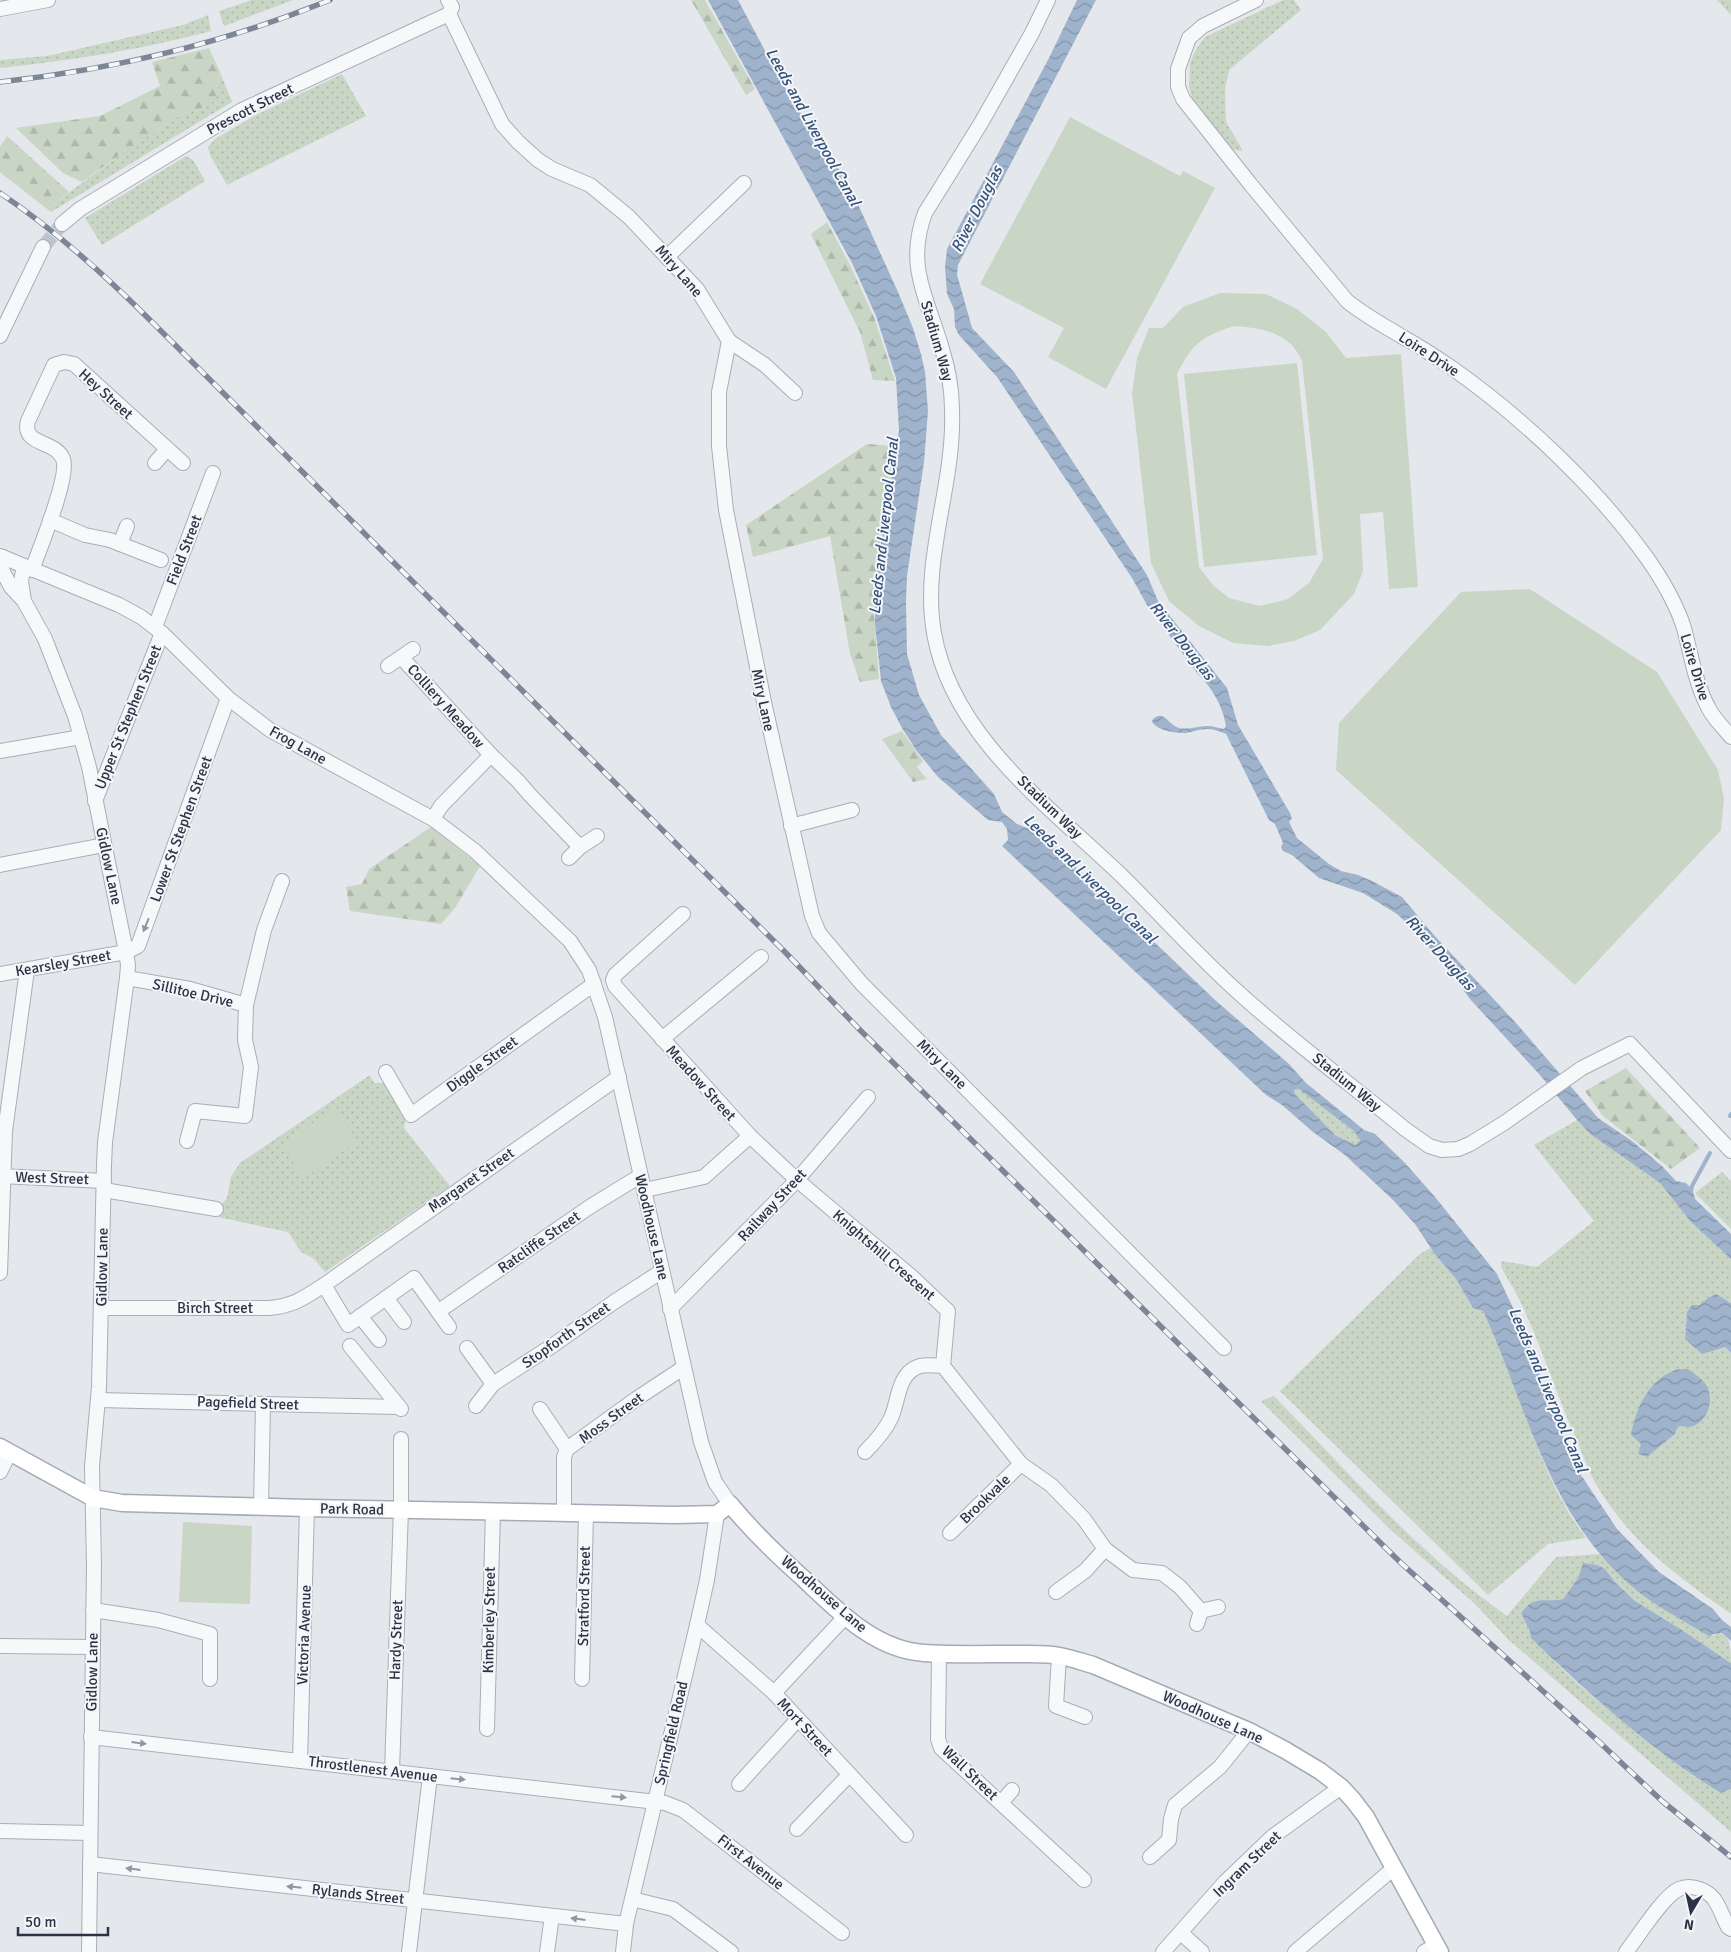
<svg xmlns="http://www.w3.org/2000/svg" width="1731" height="1952" font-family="Signika,sans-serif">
	<defs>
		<pattern id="grass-dots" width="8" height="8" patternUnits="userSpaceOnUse" patternTransform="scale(1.25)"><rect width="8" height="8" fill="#c9d6c5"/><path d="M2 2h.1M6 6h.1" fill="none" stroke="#adb8ab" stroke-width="1.8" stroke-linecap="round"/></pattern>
		<pattern id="forest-firs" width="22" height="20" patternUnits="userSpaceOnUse" patternTransform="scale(1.25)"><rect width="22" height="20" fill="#c9d6c5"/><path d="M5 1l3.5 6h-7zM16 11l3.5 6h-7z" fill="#adb8ab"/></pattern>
		<pattern id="water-waves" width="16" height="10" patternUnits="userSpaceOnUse" patternTransform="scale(1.25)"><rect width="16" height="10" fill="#9fb4cc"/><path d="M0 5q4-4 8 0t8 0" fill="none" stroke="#8293a7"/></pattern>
	</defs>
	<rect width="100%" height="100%" fill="#e4e7ec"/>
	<g fill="url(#grass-dots)" fill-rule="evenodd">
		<polygon points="252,0 293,0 224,26 219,11"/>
		<polygon points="1283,0 1294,0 1301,10 1229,70 1225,89 1226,122 1243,151 1233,150 1192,98 1189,86 1190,63 1195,51 1205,37"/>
		<polygon points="1717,0 1731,0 1731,15"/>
		<path d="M 208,15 L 211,31 C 139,50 74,60 0,68 L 0,60 L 47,56 L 183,25 Z"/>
		<polygon points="220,72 232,102 51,212 47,209 129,148 184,113 199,109 217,91"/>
		<polygon points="342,74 366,116 227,185 210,155 208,147 215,139 254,116"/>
		<polygon points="186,156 193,160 205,181 102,245 85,218"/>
		<polygon points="370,1075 374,1083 387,1083 406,1116 404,1128 450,1186 325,1272 313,1258 301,1252 288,1232 218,1217 220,1207 227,1198 231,1177 240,1163"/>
		<polygon points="1299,1088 1354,1131 1360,1140 1355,1145 1335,1135 1295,1094 1293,1090"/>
		<path d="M 1577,1120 L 1590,1134 L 1660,1183 L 1691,1222 L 1731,1259 L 1731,1303 L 1729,1301 L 1708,1298 L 1701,1305 L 1687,1312 L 1685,1339 L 1725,1347 L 1731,1353 L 1731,1614 C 1677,1576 1633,1545 1597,1486 C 1588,1471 1582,1451 1574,1434 C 1556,1392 1542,1349 1523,1307 C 1517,1293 1508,1280 1501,1267 L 1502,1261 L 1537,1267 L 1594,1221 L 1534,1145 ZM 1710,1394 L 1678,1426 L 1675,1434 L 1647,1457 L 1639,1454 L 1641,1444 Z"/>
		<polygon points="1722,1172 1731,1181 1731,1229 1695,1193"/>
		<path d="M 1430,1248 L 1456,1279 L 1473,1308 L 1483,1311 C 1495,1338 1506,1365 1517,1392 C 1535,1442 1553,1495 1586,1538 L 1548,1544 L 1488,1595 L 1280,1391 L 1420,1254 Z"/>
		<path d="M 1274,1396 C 1348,1472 1420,1555 1507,1616 L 1556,1557 L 1599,1554 L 1630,1585 L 1646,1597 L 1710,1637 L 1718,1633 C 1731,1634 1731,1650 1731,1663 L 1682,1630 L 1635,1601 L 1615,1582 L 1605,1569 L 1583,1563 L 1578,1578 L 1563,1599 C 1543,1603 1534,1595 1521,1613 C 1544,1659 1588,1693 1628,1725 C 1659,1749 1687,1773 1721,1793 L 1731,1789 L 1731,1832 L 1509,1640 L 1474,1603 L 1393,1532 L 1261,1401 Z"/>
	</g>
	<g fill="url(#forest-firs)">
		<polygon points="691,0 705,0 755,89 746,95"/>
		<polygon points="209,48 220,72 215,101 199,109 184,113 129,148 82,182 63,173 16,128 100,116 160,86 152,62"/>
		<polygon points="7,136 69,192 47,209 0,172 0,147"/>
		<polygon points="827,222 850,265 874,317 895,381 873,380 860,332 811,234"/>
		<polygon points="867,444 894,446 894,458 878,556 873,599 879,679 860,682 850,654 830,536 753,557 746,525"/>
		<polygon points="902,731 923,761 917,767 927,779 913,782 882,739"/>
		<polygon points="431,827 480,866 455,908 441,924 350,911 346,887 362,884 369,869"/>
		<polygon points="1626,1068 1700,1148 1671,1169 1603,1116 1585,1091"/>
	</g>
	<g fill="#c9d6c5" fill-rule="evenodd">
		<polygon points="1070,117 1180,176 1183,171 1215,188 1106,389 1048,357 1064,328 980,284"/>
		<path d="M 1220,293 L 1266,294 L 1297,309 L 1326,332 L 1346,358 L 1401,354 L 1418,587 L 1389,589 L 1383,512 L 1360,514 L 1363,571 L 1354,594 L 1320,630 L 1294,641 L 1268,646 L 1233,643 L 1199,626 L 1169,601 L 1151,563 L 1132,393 L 1137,358 L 1149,328 L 1163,328 L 1183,307 ZM 1234,326 C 1262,328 1290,332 1302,361 L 1323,559 L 1309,583 L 1288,599 L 1260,606 L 1229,598 L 1213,585 L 1199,567 L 1177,374 C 1193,343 1201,337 1234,326 Z"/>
		<polygon points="1297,363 1317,555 1204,567 1184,374"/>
		<polygon points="1530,589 1657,672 1718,770 1724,799 1721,830 1575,985 1336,770 1339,723 1461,592"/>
		<polygon points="335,1108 358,1141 304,1178 281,1145"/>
		<polygon points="183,1522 252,1526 250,1604 179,1602"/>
	</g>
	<g fill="url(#water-waves)" fill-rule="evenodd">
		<path d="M 708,0 L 738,0 L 777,73 L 798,109 L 844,177 L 856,200 L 898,292 L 913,328 L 921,354 L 925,372 L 928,411 L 924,462 L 907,576 L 906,600 L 907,654 L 919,695 L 941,735 L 994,794 L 1002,812 L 1017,824 L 1040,833 L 1215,1000 L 1289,1064 L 1306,1083 L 1364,1130 L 1375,1134 L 1405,1163 L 1435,1197 L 1497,1274 L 1522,1327 L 1558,1424 L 1577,1469 L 1617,1529 L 1659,1572 L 1713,1609 L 1722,1620 L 1731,1627 L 1731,1641 L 1722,1633 L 1713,1634 L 1710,1637 C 1683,1620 1654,1606 1630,1585 C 1546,1510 1528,1409 1483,1311 L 1473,1308 L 1456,1279 L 1434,1253 L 1415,1224 L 1393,1200 L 1345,1155 L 1313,1132 L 1282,1105 L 1266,1095 L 1002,846 L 1008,840 L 1007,829 L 1002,822 L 988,820 L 938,777 L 916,750 L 902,728 L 891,707 L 881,681 L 875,624 L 875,598 L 879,555 L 899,431 L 896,378 L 876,316 L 852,263 ZM 1299,1089 L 1354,1131 L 1360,1140 L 1355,1145 L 1335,1135 L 1295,1094 L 1294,1090 Z"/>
		<path d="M 1077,0 L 1096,0 L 958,265 L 957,275 L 960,285 L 972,328 L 1014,372 L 1147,575 L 1158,601 L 1227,688 L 1238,725 L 1290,813 L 1292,818 L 1289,822 L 1297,838 L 1329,864 L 1341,871 L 1358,875 L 1372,881 L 1402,897 L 1432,933 L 1516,1023 L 1598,1118 L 1632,1141 L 1662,1166 L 1676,1181 L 1686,1183 L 1690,1187 L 1695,1182 L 1693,1191 L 1695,1199 L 1731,1234 L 1731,1259 L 1691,1222 L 1660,1183 L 1590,1134 L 1577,1120 L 1540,1075 L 1469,998 L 1450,970 L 1410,926 L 1397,914 L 1363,893 L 1319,878 L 1292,855 L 1283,851 L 1281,847 L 1283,843 L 1275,824 L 1269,820 L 1226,734 C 1220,731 1213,729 1206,729 C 1199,729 1193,732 1186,733 C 1176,733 1158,731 1152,722 L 1153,719 C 1164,709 1168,725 1179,728 C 1190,730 1197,726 1207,726 C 1213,726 1218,728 1224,729 L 1226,726 C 1223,706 1211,686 1197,673 L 1147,605 L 1132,578 L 997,377 L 959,335 L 955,327 L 954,309 L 947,294 L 945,267 L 947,249 L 1049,58 Z"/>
		<polygon points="1716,1294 1731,1303 1731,1353 1725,1347 1702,1354 1685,1339 1687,1312 1692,1305 1700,1305 1708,1298"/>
		<path d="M 1688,1369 C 1693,1373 1700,1377 1704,1382 C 1716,1396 1709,1423 1690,1427 C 1686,1427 1681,1426 1678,1426 L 1675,1434 L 1647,1457 L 1638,1454 L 1641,1444 L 1631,1435 C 1636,1409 1647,1382 1673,1371 C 1677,1369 1684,1369 1688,1369 Z"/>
		<path d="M 1583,1563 L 1597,1565 L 1605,1569 L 1615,1582 L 1635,1601 L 1682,1630 L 1731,1663 L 1731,1789 L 1721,1793 C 1652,1751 1589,1694 1531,1638 L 1530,1631 L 1521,1613 C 1535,1594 1542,1603 1563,1599 L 1578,1578 Z"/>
	</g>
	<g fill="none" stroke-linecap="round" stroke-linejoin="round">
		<g stroke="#9fb4cc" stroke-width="4">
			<polyline points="1730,1116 1731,1114"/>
			<polyline points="1692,1186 1710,1153"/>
		</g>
		<polyline stroke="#bfc3cb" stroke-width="14" stroke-dasharray="14 7" stroke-linecap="butt" points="43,247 62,224"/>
		<defs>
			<g id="minor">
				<polyline points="448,0 452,7 449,14 502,124 518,142 538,160 552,169 590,185 629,217 697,289 729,341 719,392 719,446 726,510 764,702 812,916 819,933 861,983 1224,1348"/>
				<path d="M 1048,0 L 1032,33 L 981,123 L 925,213 C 905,267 928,299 942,349 C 948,368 952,389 952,410 C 955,485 921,559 934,633 C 952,738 1052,808 1124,878 C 1162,916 1199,957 1239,993 C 1292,1041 1350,1084 1405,1129 L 1429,1146 L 1442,1150 L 1458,1149 L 1470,1144 L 1504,1123 L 1582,1068 L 1630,1044 L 1731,1151"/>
				<path d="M 1256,0 L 1203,26 L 1189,38 L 1178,69 L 1178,87 L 1183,99 L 1251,185 L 1347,301 C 1364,315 1383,325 1401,336 C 1419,346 1436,357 1452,368 C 1523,418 1597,488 1647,558 C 1661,578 1676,603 1684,628 C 1691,654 1695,682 1708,707 C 1713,718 1723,727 1731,737"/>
				<polyline points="0,9 48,0"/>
				<polyline points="62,224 80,209 242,110 449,14"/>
				<polyline points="668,256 744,183"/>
				<polyline points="0,336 43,247"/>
				<polyline points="729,341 765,365 795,393"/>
				<polyline points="155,463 167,449"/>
				<polyline points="50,520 85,535 110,540 161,560"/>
				<polyline points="120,544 127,526"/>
				<polyline points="0,556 119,605 141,617 162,633 228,698 270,730 433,819 475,851 570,941 589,970 605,1017 701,1442 715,1482 730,1504"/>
				<polyline points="3,557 1,565 3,572 11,587 24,601 45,639 75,716 89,767 126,952 128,965 127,978 105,1142 104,1165 99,1387 92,1466 94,1566 89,1952"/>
				<polyline points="24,566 21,581 24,601"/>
				<path d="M 32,570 C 39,550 70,476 63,459 C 56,440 21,446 28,421 L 54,365 L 64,362 L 74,364 L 183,463"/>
				<polyline points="155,627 213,473"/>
				<polyline points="402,658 491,755 518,781 530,795 580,847"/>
				<polyline points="388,666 413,649"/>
				<polyline points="0,751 81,737"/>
				<polyline points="95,801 162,633"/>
				<polyline points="433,819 441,806 491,755"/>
				<polyline points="791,826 852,810"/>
				<polyline points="569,858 580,847 597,836"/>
				<polyline points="0,865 104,845"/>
				<polyline points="683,914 615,975 613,980 615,986 750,1136 797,1180 911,1276 948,1311 943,1366 1021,1464 1051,1485 1084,1519 1105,1549 1133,1570 1162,1573 1180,1587 1201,1611"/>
				<polyline points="0,974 126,952 138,946 228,698"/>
				<polyline points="127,978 190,989 246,1005 245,1040 251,1067 245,1116 195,1111 187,1141"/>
				<polyline points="246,1005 264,930 282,881"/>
				<polyline points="662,1039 761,957"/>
				<polyline points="386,1072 411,1115 594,984"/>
				<polyline points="0,1176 104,1181"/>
				<polyline points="104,1190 216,1209"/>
				<polyline points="645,1190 704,1177 750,1136"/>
				<polyline points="0,1273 5,1131 27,970"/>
				<polyline points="324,1285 348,1325 414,1278 449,1327"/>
				<polyline points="386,1298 404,1322"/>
				<path d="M 101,1308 L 269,1308 C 293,1306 304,1298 324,1285 L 619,1077"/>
				<polyline points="670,1309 797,1180 868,1097"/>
				<polyline points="439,1311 591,1206 640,1176"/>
				<polyline points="360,1316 379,1340"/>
				<polyline points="350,1346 401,1409"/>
				<polyline points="467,1348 493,1384"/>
				<polyline points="98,1400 399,1407"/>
				<polyline points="476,1406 493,1384 552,1346 614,1302 662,1271"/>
				<polyline points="540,1409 567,1449"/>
				<path d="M 865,1452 C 875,1442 885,1431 891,1418 C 899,1401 897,1373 920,1366 C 927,1364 936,1366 943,1366"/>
				<polyline points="0,1472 10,1452"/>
				<polyline points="261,1506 263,1404"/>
				<polyline points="564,1513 564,1457 567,1449 636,1399 683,1368"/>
				<polyline points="950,1533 1021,1464"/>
				<polyline points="1056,1592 1085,1571 1105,1549"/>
				<polyline points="93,1610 158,1620 210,1634 210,1679"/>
				<polyline points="1197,1624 1201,1611 1218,1607"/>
				<polyline points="697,1625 774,1693 906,1835"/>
				<polyline points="0,1646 93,1647"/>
				<polyline points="939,1654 938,1739 941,1748 1084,1880"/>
				<polyline points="1059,1656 1056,1706 1085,1717"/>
				<polyline points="582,1679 586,1514"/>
				<polyline points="774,1693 845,1617"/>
				<polyline points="487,1729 493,1511"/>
				<polyline points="91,1737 665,1803 683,1810 842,1933"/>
				<polyline points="300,1761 307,1508"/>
				<polyline points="392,1771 401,1509 401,1439"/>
				<polyline points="739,1784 798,1719"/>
				<polyline points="1001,1803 1012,1790"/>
				<polyline points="797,1829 849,1775"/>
				<polyline points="0,1831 90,1833"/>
				<polyline points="1150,1857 1169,1840 1171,1819 1175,1805 1220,1767 1249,1731"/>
				<polyline points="90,1864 626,1924"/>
				<polyline points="632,1899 673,1909 731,1952"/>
				<polyline points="1181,1933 1202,1952"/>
				<polyline points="409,1952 430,1776"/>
				<polyline points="547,1952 552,1916"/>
				<polyline points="623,1952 626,1924 697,1625 707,1580 717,1514"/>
				<polyline points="1163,1952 1225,1882 1272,1837 1341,1787"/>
				<polyline points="1295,1952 1394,1868"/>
				<polyline points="1424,1952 1436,1945"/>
				<path d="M 1626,1952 C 1638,1937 1663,1896 1679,1889 C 1690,1884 1706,1889 1714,1899 C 1720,1907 1723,1918 1728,1927 L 1731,1929"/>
			</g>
			<path id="major" d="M 0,1447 L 93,1498 L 122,1503 L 307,1508 L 674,1515 L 717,1514 L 730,1504 C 752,1531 778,1556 804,1579 C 838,1611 875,1650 924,1653 C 954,1655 985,1654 1015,1654 C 1030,1654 1045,1653 1060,1656 C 1071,1658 1082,1662 1093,1665 L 1249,1731 L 1285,1750 L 1320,1771 L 1341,1787 L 1353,1800 L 1366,1817 L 1440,1952"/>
		</defs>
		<use href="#minor" stroke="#a9aeb7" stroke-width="16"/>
		<use href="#major" stroke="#a3abb8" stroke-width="19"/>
		<use href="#minor" stroke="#f7f8fa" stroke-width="14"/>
		<use href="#major" stroke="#fff" stroke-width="16"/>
		<defs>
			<g id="rail">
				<path d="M 0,82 C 116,69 221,44 330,0"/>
				<path d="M 0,193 C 55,230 105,275 152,322 L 786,953 L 860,1030 L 1401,1563 L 1596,1739 L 1662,1801 L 1731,1857"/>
			</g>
		</defs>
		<use href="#rail" stroke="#7d8696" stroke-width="5.5"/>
		<use href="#rail" stroke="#f4f6f9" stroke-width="4" stroke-dasharray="11" stroke-linecap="butt"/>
	</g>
	<defs><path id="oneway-solid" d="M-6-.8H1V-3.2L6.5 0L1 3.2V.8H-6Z" transform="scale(1.25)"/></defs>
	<g fill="#9196a0">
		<use href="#oneway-solid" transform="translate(146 925) rotate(112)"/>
		<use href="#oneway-solid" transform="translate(139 1743) rotate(7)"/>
		<use href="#oneway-solid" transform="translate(458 1779) rotate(6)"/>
		<use href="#oneway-solid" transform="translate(619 1797) rotate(5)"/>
		<use href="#oneway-solid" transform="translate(133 1869) rotate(-173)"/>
		<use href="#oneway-solid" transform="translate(294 1887) rotate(-174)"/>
		<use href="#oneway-solid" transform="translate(578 1919) rotate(-173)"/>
	</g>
	<g text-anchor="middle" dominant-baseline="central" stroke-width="4" stroke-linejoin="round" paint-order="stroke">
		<g font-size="15" fill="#2b3445" stroke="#f4f6f9">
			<text transform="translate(250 109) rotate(-27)">Prescott Street</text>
			<text transform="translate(679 271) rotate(49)">Miry Lane</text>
			<text transform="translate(937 341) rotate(74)">Stadium Way</text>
			<text transform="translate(1429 354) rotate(33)">Loire Drive</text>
			<text transform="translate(106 394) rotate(42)">Hey Street</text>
			<text transform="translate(184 550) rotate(-69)">Field Street</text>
			<text transform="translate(1695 667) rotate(73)">Loire Drive</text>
			<text transform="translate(763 700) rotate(78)">Miry Lane</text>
			<text transform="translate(446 706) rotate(48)">Colliery Meadow</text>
			<text transform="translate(128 717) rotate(-68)">Upper St Stephen Street</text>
			<text transform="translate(298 745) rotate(29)">Frog Lane</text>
			<text transform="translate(1050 807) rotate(44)">Stadium Way</text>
			<text transform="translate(181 829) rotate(-70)">Lower St Stephen Street</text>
			<text transform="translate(109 866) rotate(78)">Gidlow Lane</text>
			<text transform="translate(63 963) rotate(-10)">Kearsley Street</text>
			<text transform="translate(193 993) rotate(13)">Sillitoe Drive</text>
			<text transform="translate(482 1064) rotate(-36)">Diggle Street</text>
			<text transform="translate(942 1064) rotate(45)">Miry Lane</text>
			<text transform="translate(1347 1082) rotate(39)">Stadium Way</text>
			<text transform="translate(701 1083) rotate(48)">Meadow Street</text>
			<text transform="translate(52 1178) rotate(2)">West Street</text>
			<text transform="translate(471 1180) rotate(-35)">Margaret Street</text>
			<text transform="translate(772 1205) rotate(-47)">Railway Street</text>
			<text transform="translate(652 1227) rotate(77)">Woodhouse Lane</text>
			<text transform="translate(539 1242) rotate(-35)">Ratcliffe Street</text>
			<text transform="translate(884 1255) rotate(41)">Knightshill Crescent</text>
			<text transform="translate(102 1267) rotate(-89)">Gidlow Lane</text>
			<text x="215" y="1308">Birch Street</text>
			<text transform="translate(566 1335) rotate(-35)">Stopforth Street</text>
			<text transform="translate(248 1403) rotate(2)">Pagefield Street</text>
			<text transform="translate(611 1418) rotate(-36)">Moss Street</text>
			<text transform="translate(985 1499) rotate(-44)">Brookvale</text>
			<text transform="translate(352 1509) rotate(1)">Park Road</text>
			<text transform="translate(824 1594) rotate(41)">Woodhouse Lane</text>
			<text transform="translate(584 1596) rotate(-89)">Stratford Street</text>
			<text transform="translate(489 1620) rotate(-89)">Kimberley Street</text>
			<text transform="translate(304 1635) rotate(-88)">Victoria Avenue</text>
			<text transform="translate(396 1640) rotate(-88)">Hardy Street</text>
			<text transform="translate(92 1672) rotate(-89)">Gidlow Lane</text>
			<text transform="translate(1213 1717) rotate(24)">Woodhouse Lane</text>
			<text transform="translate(805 1727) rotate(47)">Mort Street</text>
			<text transform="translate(671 1733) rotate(-77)">Springfield Road</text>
			<text transform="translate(373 1769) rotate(7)">Throstlenest Avenue</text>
			<text transform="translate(970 1773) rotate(44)">Wall Street</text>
			<text transform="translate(751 1862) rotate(38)">First Avenue</text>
			<text transform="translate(1247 1864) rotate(-44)">Ingram Street</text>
			<text transform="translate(358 1894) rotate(6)">Rylands Street</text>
		</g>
		<g font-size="16" font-style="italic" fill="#34527a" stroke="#f4f6f9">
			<text transform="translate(813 127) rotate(61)">Leeds and Liverpool Canal</text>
			<text transform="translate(977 209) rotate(-63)">River Douglas</text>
			<text transform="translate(884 526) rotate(-84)">Leeds and Liverpool Canal</text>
			<text transform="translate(1182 641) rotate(52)">River Douglas</text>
			<text transform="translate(1090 879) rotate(44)">Leeds and Liverpool Canal</text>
			<text transform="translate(1440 953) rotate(48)">River Douglas</text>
			<text transform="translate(1548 1390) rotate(67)">Leeds and Liverpool Canal</text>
		</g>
	</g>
	<g transform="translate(1691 1912) rotate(189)" stroke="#f4f6f9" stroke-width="4" paint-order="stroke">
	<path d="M0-4L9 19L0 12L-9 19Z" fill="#2b3445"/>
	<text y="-8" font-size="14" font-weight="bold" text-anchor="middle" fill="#2b3445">N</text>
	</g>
	<path d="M18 1927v8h90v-8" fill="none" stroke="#2b3445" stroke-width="2.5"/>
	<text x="25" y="1927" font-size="15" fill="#2b3445" stroke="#f4f6f9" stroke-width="4" paint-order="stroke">50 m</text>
</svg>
